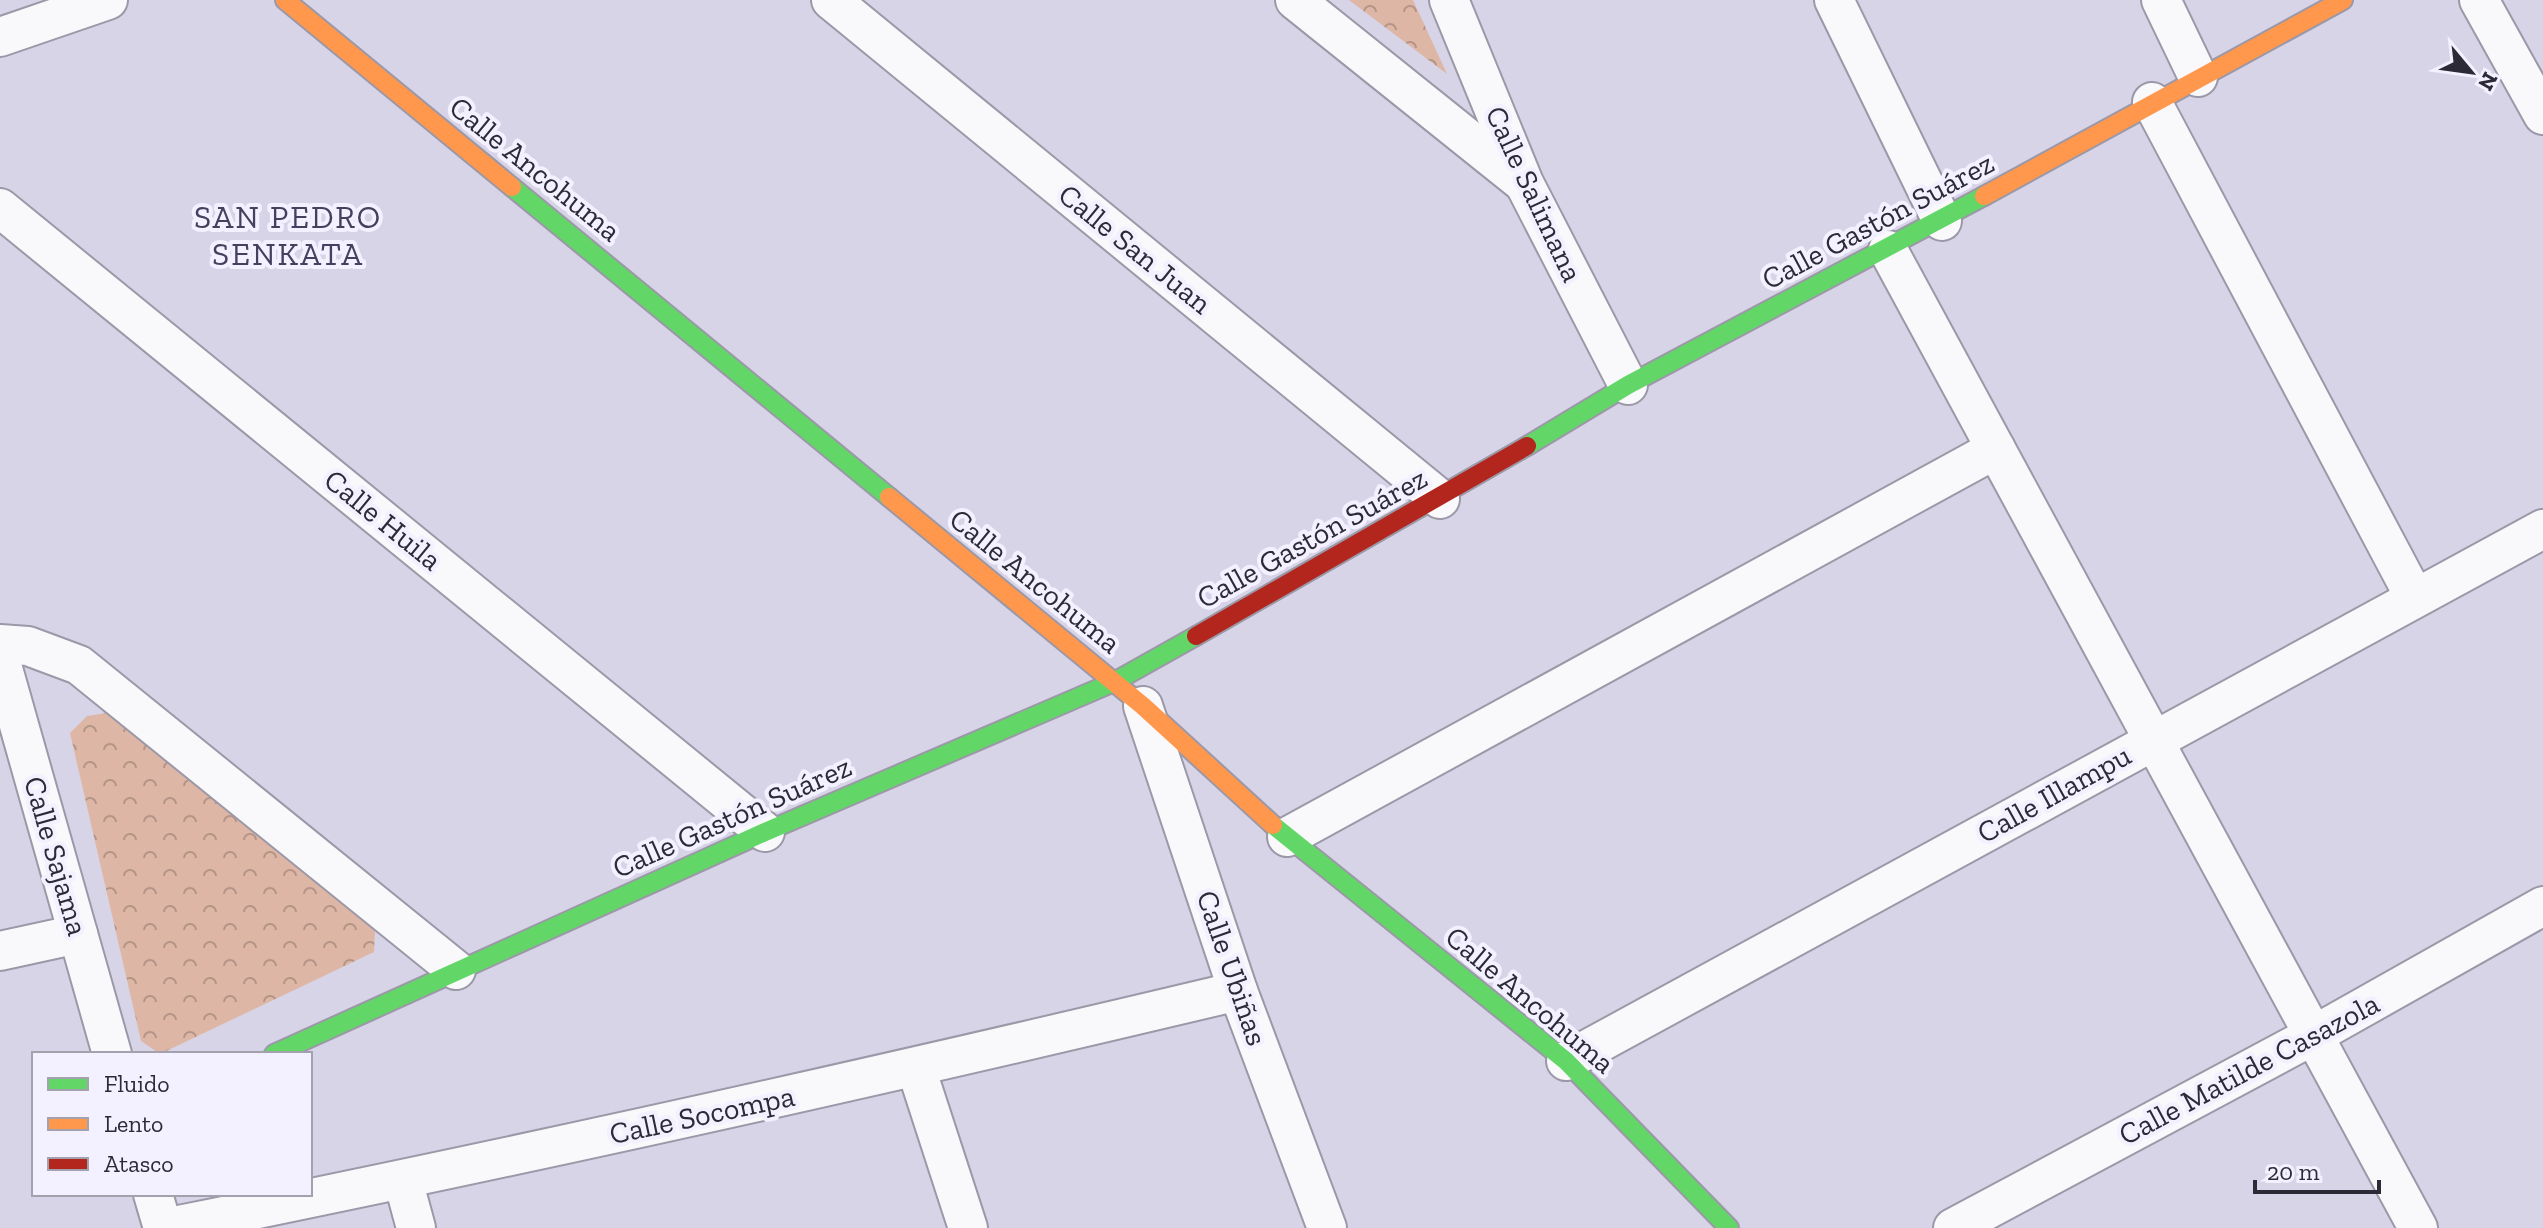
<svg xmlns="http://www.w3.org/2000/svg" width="2543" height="1228" font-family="'Zilla Slab',serif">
	<defs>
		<pattern id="park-crowns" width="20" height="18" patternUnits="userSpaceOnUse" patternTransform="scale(2)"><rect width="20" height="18" fill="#deb6a5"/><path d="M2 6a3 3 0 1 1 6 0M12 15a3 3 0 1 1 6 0" fill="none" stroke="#b49487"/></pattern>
	</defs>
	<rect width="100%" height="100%" fill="#d8d4e8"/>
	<g fill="url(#park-crowns)">
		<polygon points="1349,0 1413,0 1447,74"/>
		<polygon points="107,713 375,930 374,952 160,1054 141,1041 70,733 87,716"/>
	</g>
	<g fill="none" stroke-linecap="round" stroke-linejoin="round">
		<defs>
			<g id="street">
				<polyline points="831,0 1440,499"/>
				<polyline points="1295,0 1521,181"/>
				<polyline points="1449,0 1524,183 1628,385"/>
				<polyline points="1834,0 1942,221"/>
				<polyline points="2161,0 2198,77"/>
				<polyline points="2479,0 2543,115"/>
				<polyline points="0,37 108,0"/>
				<polyline points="2152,102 2415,598"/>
				<polyline points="0,208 765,832"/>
				<polyline points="1888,250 2418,1228"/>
				<polyline points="0,644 28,646 79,665 456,970"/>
				<polyline points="0,658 112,1054"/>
				<polyline points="1143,706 1238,991 1327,1228"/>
				<polyline points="1287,837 1996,449"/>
				<polyline points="0,951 78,934"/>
				<polyline points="1566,1061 2543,529"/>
				<polyline points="916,1068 968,1228"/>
				<polyline points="403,1180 416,1228"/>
				<polyline points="153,1194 163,1228"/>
				<path d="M 164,1228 C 523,1156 881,1076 1238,991"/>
				<polyline points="1953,1228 2314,1035 2543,906"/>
			</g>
			<g id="fast">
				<polyline points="512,187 889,497"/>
				<polyline points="1527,446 1628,385 1984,196"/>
				<polyline points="1273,825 1566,1061 1729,1228"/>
				<polyline points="274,1054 765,832 1114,682 1196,636"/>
			</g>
			<g id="slow">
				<polyline points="285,0 512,187"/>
				<polyline points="1984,196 2343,0"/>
				<polyline points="889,497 1143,706 1273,825"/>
			</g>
			<polyline id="jam" points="1196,636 1527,446"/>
		</defs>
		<use href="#street" stroke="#9b98a7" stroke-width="42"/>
		<use href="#fast" stroke="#9b98a7" stroke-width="22"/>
		<use href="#slow" stroke="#9b98a7" stroke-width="22"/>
		<use href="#jam" stroke="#9b98a7" stroke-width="22"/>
		<use href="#street" stroke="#f9f9fc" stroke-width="38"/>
		<use href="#fast" stroke="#63d668" stroke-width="18"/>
		<use href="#slow" stroke="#ff974d" stroke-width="18"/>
		<use href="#jam" stroke="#b3261e" stroke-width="18"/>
	</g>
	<g text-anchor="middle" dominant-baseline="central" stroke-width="8" stroke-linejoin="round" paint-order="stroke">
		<g font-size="30" fill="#2d2a38" stroke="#f3f0ff">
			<text transform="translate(535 169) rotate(39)">Calle Ancohuma</text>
			<text transform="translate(1534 194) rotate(65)">Calle Salimana</text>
			<text transform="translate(1878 221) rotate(-28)">Calle Gastón Suárez</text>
			<text transform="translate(1135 249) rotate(39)">Calle San Juan</text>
			<text transform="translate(383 520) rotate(39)">Calle Huila</text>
			<text transform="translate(1312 538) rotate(-29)">Calle Gastón Suárez</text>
			<text transform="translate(1035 581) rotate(39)">Calle Ancohuma</text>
			<text transform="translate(2054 794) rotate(-29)">Calle Illampu</text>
			<text transform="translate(732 817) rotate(-24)">Calle Gastón Suárez</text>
			<text transform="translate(56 856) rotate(74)">Calle Sajama</text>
			<text transform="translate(1232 968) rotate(71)">Calle Ubiñas</text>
			<text transform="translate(1530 1000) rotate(40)">Calle Ancohuma</text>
			<text transform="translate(2249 1069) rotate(-28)">Calle Matilde Casazola</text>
			<text transform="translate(702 1115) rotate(-12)">Calle Socompa</text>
		</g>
		<g font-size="32" letter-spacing="2" fill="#46405e" stroke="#f3f0ff">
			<text x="288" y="217">SAN PEDRO<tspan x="288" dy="37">SENKATA</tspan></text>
		</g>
	</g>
	<rect x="32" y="1052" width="280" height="144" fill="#f3f0ff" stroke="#a4a1af" stroke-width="2"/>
	<rect x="48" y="1078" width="40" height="12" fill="#63d668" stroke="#a4a1af" stroke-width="2"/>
	<text x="104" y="1092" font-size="24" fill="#2d2a38">Fluido</text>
	<rect x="48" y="1118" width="40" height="12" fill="#ff974d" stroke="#a4a1af" stroke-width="2"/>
	<text x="104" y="1132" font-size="24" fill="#2d2a38">Lento</text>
	<rect x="48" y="1158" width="40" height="12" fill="#b3261e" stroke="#a4a1af" stroke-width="2"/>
	<text x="104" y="1172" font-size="24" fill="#2d2a38">Atasco</text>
	<g transform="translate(2471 72) rotate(119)" stroke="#f3f0ff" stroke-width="6" paint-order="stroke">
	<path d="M0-6L14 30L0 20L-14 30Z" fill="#2d2a38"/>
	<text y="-12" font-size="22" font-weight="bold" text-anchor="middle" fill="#2d2a38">N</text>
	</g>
	<path d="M2255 1180v12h124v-12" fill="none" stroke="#2d2a38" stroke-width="4"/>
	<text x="2267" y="1180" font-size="24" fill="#2d2a38" stroke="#f3f0ff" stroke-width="6" paint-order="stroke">20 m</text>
</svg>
